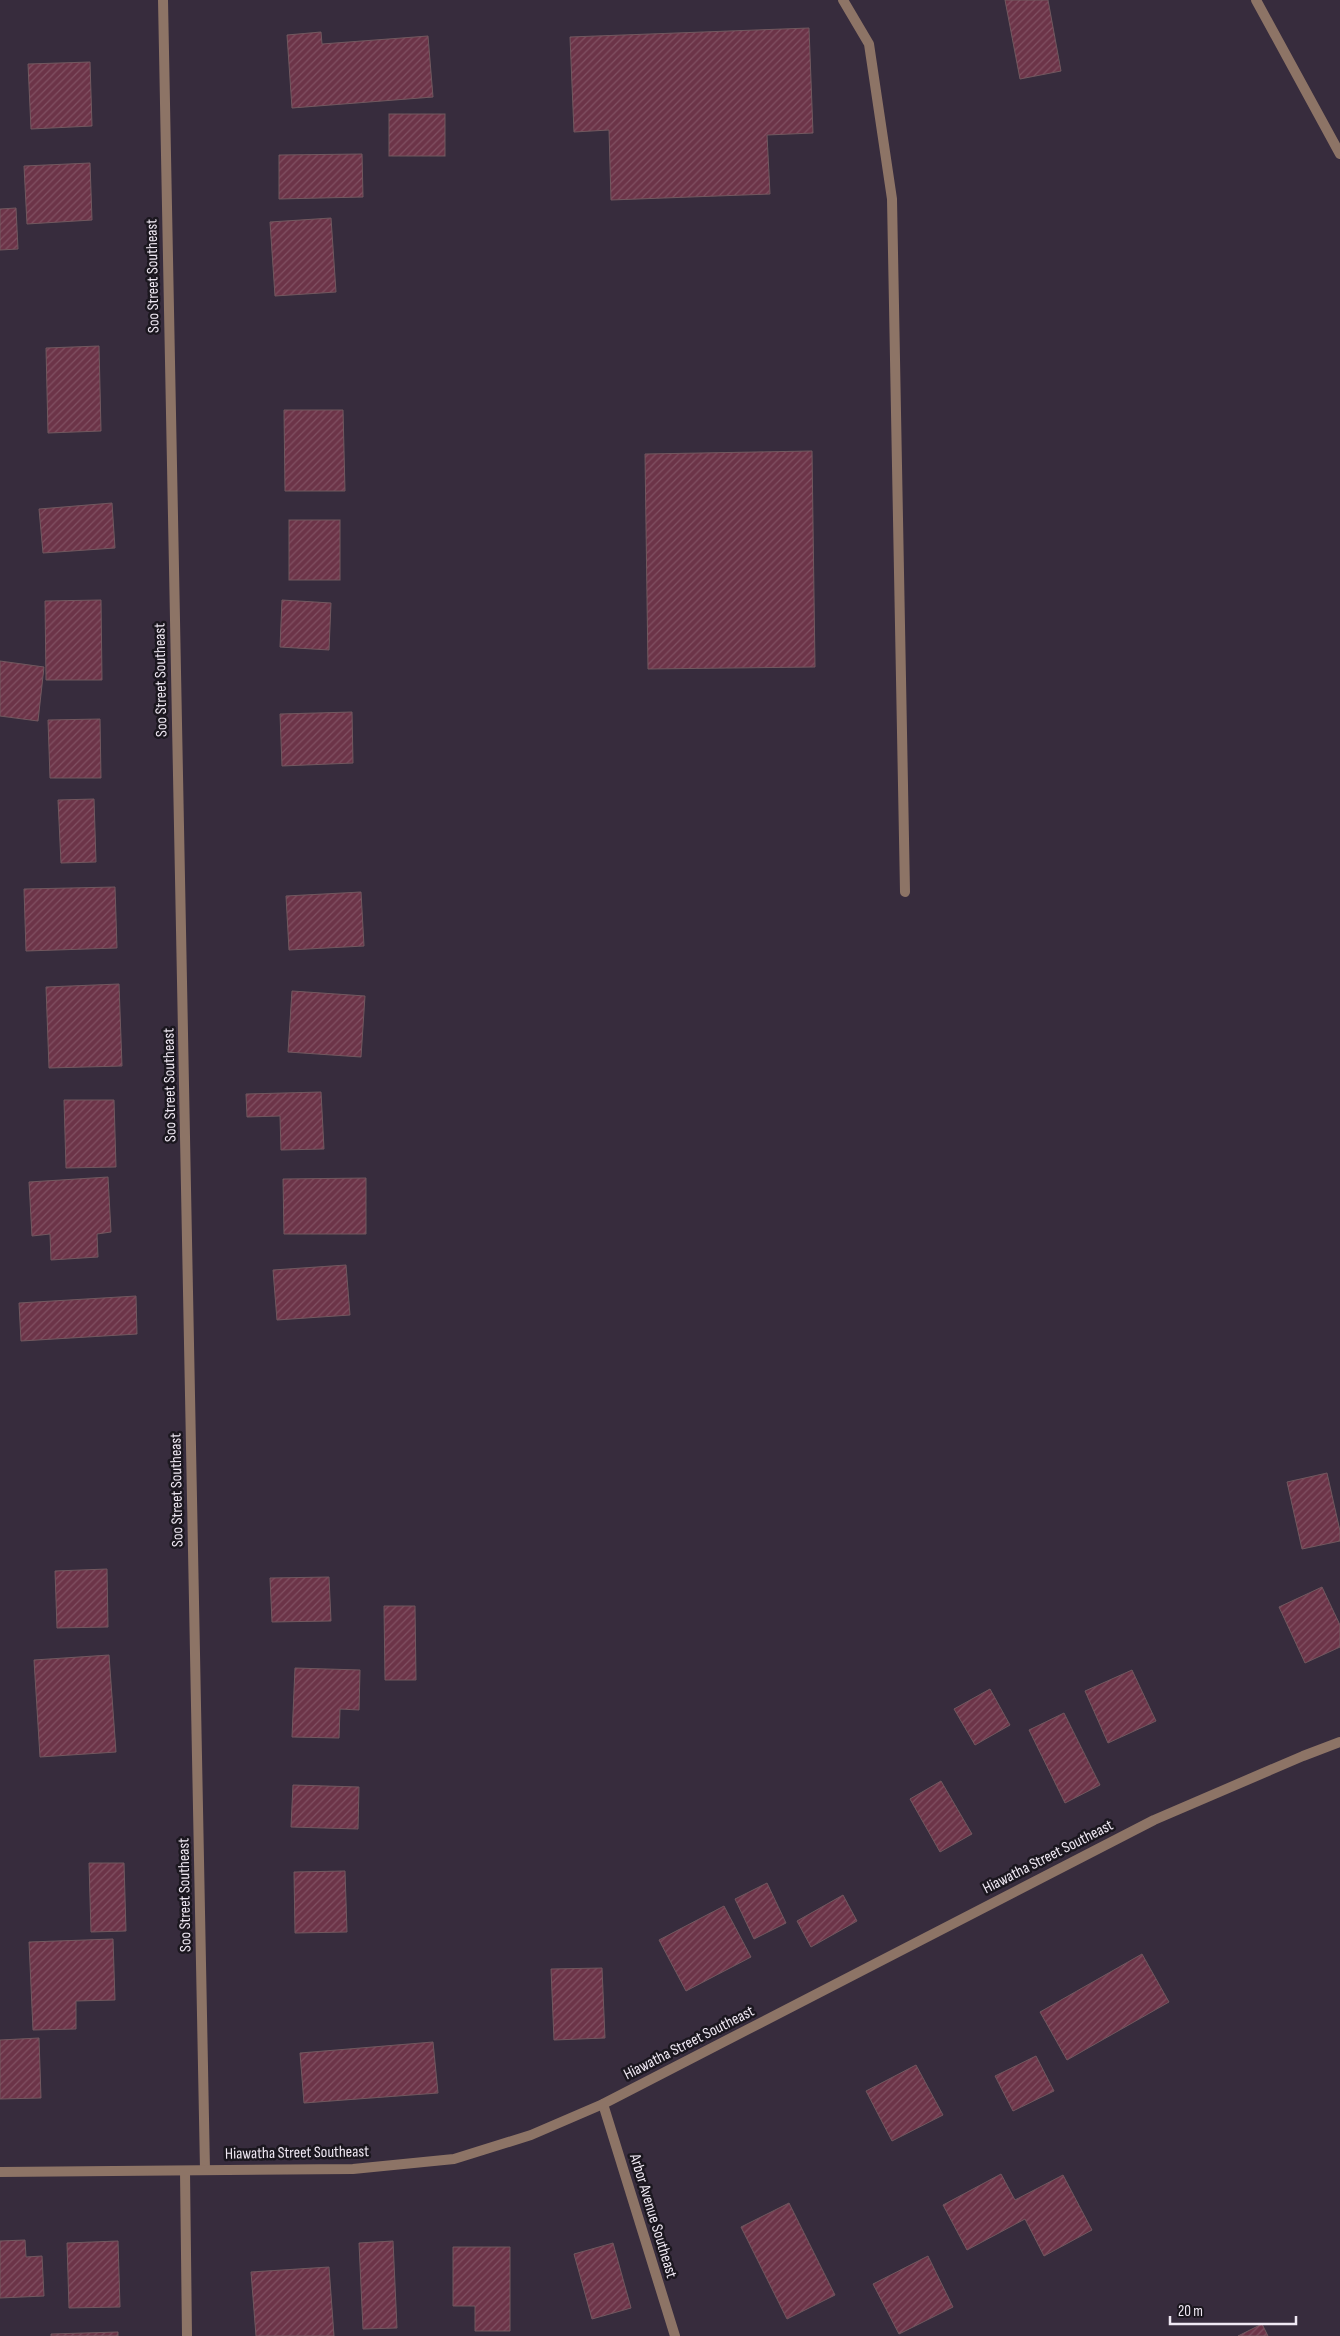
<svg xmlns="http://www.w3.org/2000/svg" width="1340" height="2336" font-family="'Sofia Sans Condensed',sans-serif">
	<defs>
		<pattern id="building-hatch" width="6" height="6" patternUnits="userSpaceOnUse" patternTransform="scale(1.25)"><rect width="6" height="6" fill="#6c3448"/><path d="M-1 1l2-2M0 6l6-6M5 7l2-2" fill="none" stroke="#815163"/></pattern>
	</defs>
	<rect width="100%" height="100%" fill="#372c3d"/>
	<g fill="url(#building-hatch)" stroke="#71585f">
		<polygon points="1005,0 1048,0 1061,71 1020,79"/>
		<polygon points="809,28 813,133 767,135 770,194 611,200 609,130 574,132 570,37"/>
		<polygon points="321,32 322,44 428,36 433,97 292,108 287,35"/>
		<polygon points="90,62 92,126 31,129 28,64"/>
		<rect x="389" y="114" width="56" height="42"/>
		<polygon points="362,154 363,197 279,199 279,155"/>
		<polygon points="90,163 92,220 27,224 24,166"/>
		<polygon points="16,208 18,249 0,250 0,209"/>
		<polygon points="331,218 336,292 275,296 270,222"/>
		<polygon points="99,346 101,431 48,433 46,348"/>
		<polygon points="284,410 343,410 345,491 285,491"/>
		<polygon points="812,451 815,667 648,669 645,454"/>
		<polygon points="112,503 115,548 43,553 39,509"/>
		<rect x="289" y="520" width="51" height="60"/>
		<polygon points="101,600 102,680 46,680 45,601"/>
		<polygon points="282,600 331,603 329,650 280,647"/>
		<polygon points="0,661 44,667 38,721 0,716"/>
		<polygon points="352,712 353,763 282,766 280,714"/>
		<polygon points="100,719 101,778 50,778 48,720"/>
		<polygon points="94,799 96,862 61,863 58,800"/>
		<polygon points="115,887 117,948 26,951 24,889"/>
		<polygon points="361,892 364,946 289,950 286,896"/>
		<polygon points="119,984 122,1066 49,1068 46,987"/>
		<polygon points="292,991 365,996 361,1057 288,1052"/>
		<polygon points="321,1092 324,1149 281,1150 280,1116 247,1117 246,1094"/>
		<polygon points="64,1100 114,1100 116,1167 66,1168"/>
		<polygon points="108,1177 111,1232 97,1234 98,1257 51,1260 50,1234 32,1236 29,1182"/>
		<polygon points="366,1178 366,1234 284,1234 283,1179"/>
		<polygon points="346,1265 350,1315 277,1320 273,1270"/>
		<polygon points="136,1296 137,1334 21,1341 19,1303"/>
		<polygon points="1327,1473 1340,1531 1340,1541 1302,1549 1287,1482"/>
		<polygon points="107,1569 108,1627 57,1628 55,1571"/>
		<polygon points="329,1577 331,1621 272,1622 270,1578"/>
		<polygon points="1322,1587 1340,1625 1340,1647 1305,1663 1279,1607"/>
		<polygon points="384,1606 415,1606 416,1680 385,1680"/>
		<polygon points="109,1655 116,1752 40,1757 34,1660"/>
		<polygon points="295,1668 360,1670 359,1710 340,1709 339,1738 292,1737"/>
		<polygon points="1132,1670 1156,1721 1108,1743 1085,1691"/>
		<polygon points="990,1689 1010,1725 975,1745 954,1709"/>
		<polygon points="1064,1713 1100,1785 1065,1803 1029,1730"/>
		<polygon points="941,1781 972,1834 940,1852 910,1799"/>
		<polygon points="293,1785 359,1787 358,1829 291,1827"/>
		<polygon points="89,1863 124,1863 126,1931 91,1932"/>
		<polygon points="345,1871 347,1932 295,1933 294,1872"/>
		<polygon points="767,1883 786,1923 754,1939 735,1899"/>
		<polygon points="843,1895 857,1921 811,1947 797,1921"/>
		<polygon points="724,1906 751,1957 686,1991 659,1940"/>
		<polygon points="113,1939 115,2000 76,2001 76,2029 33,2030 29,1942"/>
		<polygon points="1142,1954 1169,2002 1067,2060 1040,2012"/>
		<polygon points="602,1968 605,2038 554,2040 551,1969"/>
		<polygon points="39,2038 41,2098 0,2099 0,2040"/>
		<polygon points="433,2042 438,2093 304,2103 300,2053"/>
		<polygon points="1036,2056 1054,2091 1013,2111 995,2076"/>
		<polygon points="916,2065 943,2115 892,2141 866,2091"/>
		<polygon points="1001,2174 1015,2200 1063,2175 1092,2230 1044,2256 1025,2219 967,2250 943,2205"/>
		<polygon points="789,2203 835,2295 787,2319 741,2227"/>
		<polygon points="25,2240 26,2257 42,2256 44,2296 0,2298 0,2241"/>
		<polygon points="118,2241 120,2307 69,2308 67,2243"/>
		<polygon points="393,2241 397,2328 363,2329 359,2243"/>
		<polygon points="613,2243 631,2308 592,2319 574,2254"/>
		<polygon points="453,2247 510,2247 510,2331 475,2331 475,2306 453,2306"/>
		<polygon points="928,2256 953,2307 899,2334 873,2284"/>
		<polygon points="329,2267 334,2336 256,2336 251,2272"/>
		<polygon points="1262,2324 1268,2336 1238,2336"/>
		<polygon points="118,2332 118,2336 51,2336 51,2334"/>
	</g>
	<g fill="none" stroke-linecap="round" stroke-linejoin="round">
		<polyline stroke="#8d7466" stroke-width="10" points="843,0 869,44 892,199 905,892"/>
		<g stroke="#8d7466" stroke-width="10">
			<polyline points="163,0 205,2170"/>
			<polyline points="1256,0 1340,154"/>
			<polyline points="603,2104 675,2336"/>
			<polyline points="185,2171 187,2336"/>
		</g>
		<polyline stroke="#8d7466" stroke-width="10" points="0,2172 353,2169 454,2159 531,2135 603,2104 1154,1820 1303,1756 1340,1742"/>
	</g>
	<g text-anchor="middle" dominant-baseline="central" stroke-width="5" stroke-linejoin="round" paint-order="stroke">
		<g font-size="16" fill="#efe8f3" stroke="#1b171f">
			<text transform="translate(153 276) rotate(-91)">Soo Street Southeast</text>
			<text transform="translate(161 680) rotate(-91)">Soo Street Southeast</text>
			<text transform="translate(170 1085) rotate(-91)">Soo Street Southeast</text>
			<text transform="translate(177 1490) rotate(-91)">Soo Street Southeast</text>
			<text transform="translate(1048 1857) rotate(-27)">Hiawatha Street Southeast</text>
			<text transform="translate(185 1895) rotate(-91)">Soo Street Southeast</text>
			<text transform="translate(689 2043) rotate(-27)">Hiawatha Street Southeast</text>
			<text transform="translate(297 2153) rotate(-1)">Hiawatha Street Southeast</text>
			<text transform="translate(653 2216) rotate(73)">Arbor Avenue Southeast</text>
		</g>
	</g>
	<path d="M1170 2316v8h126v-8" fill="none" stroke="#efe8f3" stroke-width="2.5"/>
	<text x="1178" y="2316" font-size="15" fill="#efe8f3" stroke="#1b171f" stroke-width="4" paint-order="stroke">20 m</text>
</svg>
